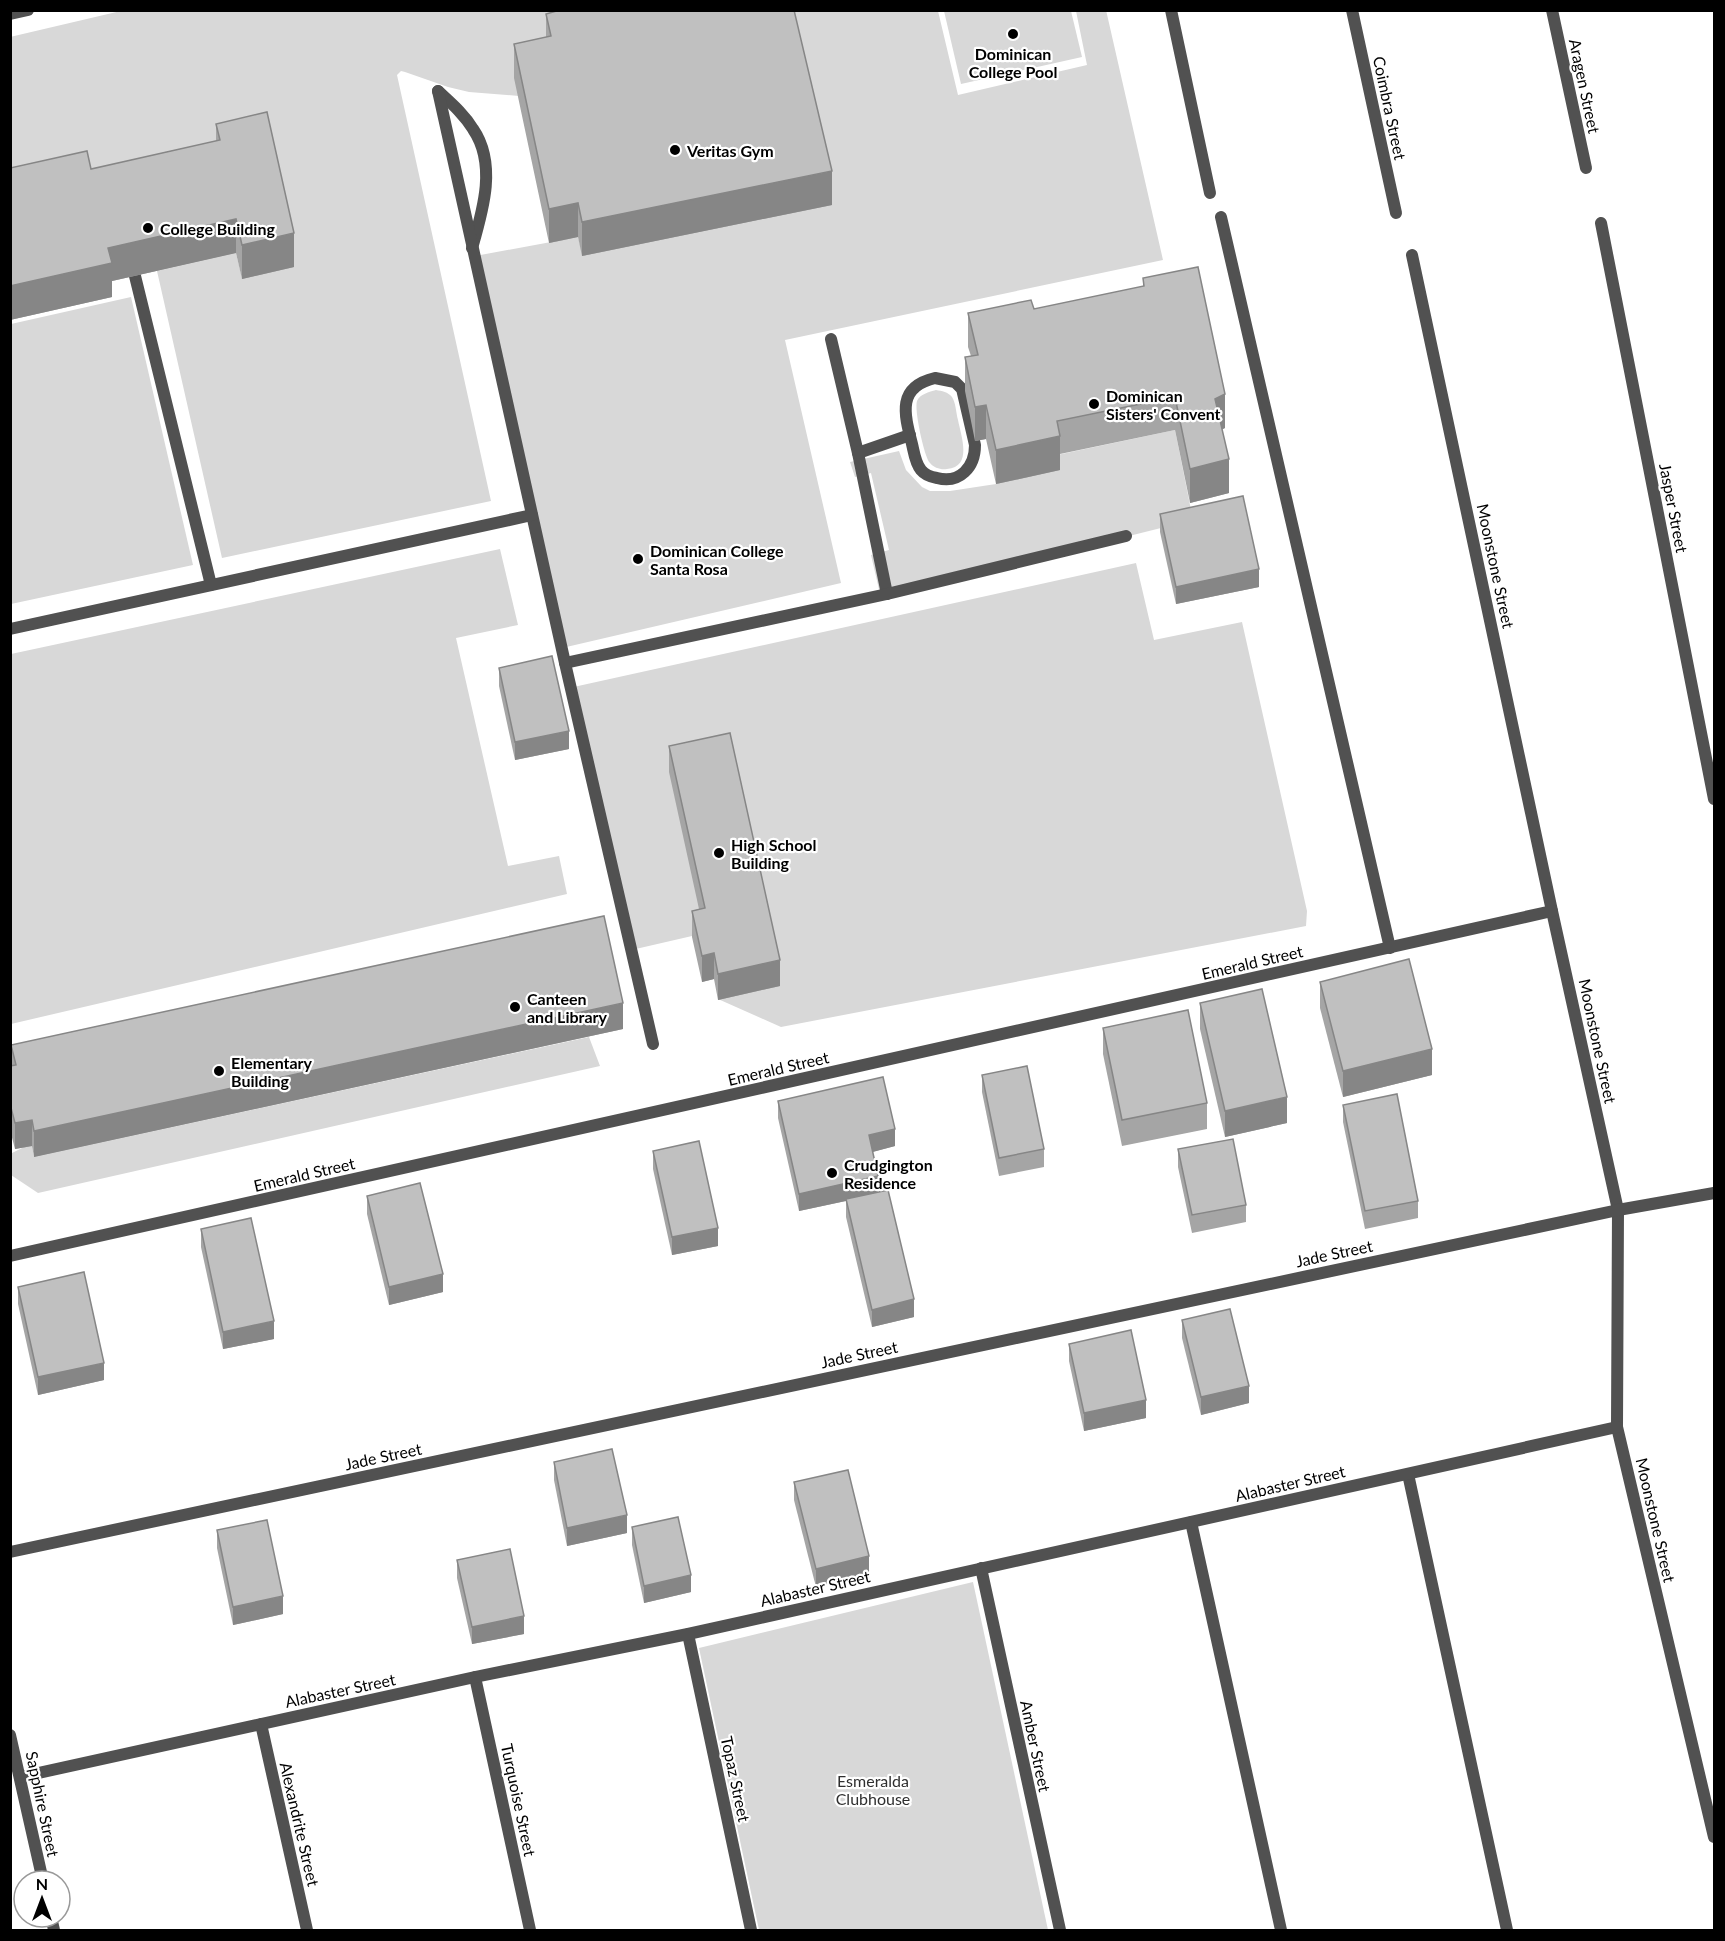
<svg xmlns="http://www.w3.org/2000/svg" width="1725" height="1941" font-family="Lato,sans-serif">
	<rect width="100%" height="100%" fill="#fff"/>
	<g fill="#d8d8d8">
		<polygon points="125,10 625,10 519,96 469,92 448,87 405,72 401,71 397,75 491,501 222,558 157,271 236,253 242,278 267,147 11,202 10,37"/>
		<polygon points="1106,10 1163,260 785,340 841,583 562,648 475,256 578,237 583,256 785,11 938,11 958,95 1087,65 1076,11"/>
		<polygon points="944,11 1071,11 1082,57 961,84"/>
		<polygon points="131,297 193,565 11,604 11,324"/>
		<path d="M 936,390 C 942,391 948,392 952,397 C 956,403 956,413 958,420 C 961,436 973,467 947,469 C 941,470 934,468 930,463 C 924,457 914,409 917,401 C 920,394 929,392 936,390 Z"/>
		<polygon points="1175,430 1193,520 881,598 871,555 889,550 871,473 855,477 850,462 899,451 906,470 922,487 930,491 950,491 996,484 1057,455"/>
		<polygon points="500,549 518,625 456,638 508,866 559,856 567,894 11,1024 11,654"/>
		<polygon points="1136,563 1154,640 1242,622 1307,911 1306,926 781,1027 718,999 779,986 730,759 705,933 627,951 569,688"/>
		<polygon points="589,1037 600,1066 38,1193 11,1175 10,1154 24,1147 32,1146 34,1157"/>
		<polygon points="973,1582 1048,1930 759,1930 699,1648"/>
	</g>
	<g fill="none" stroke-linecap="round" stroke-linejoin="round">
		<g stroke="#515151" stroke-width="12">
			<path d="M 438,91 C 451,103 464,114 473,129 C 497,164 483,210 472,248"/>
			<polyline points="135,276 211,585"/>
			<polyline points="831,339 858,453 887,594"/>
			<path d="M 935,378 L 955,382 L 962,389 L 975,445 C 975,467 960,484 937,478 C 931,477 925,475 921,470 C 915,463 914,452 912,444 C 904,413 897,387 935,378 Z"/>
			<polyline points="858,453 910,435"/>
			<polyline points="565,663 887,594 1126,536"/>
		</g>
		<g stroke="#515151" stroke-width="12">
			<polyline points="1171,10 1210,193"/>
			<polyline points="1352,10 1396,213"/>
			<polyline points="1552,10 1586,168"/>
			<polyline points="10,14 28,10"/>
			<polyline points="438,91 565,663 653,1044"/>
			<polyline points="1221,217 1390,948"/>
			<polyline points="1601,223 1714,799"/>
			<polyline points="1412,255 1552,911 1618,1210 1617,1427 1714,1837"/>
			<polyline points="10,629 532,515"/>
			<polyline points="10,1256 1552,911"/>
			<polyline points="1408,1474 1507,1930"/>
			<polyline points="1191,1522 1281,1930"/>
			<polyline points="10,1552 1618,1210 1714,1193"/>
			<polyline points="981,1568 1060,1930"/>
			<polyline points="688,1634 751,1930"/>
			<polyline points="475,1677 530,1930"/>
			<polyline points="261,1724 307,1930"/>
			<polyline points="10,1735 43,1881"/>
			<polyline points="20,1777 475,1677 688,1634 1617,1427"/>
			<polyline points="51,1917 54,1930"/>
		</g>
	</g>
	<g fill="#a5a5a5">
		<polygon points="546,14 832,205 582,256 578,237 549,243 514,78 514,44 546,37"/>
		<polygon points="216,124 294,267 242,279 236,253 112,281 112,297 10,320 10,168 91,169 216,141"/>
		<polygon points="1143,278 1225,428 1222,429 1229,493 1190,503 1175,430 1060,454 1060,470 996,484 986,439 975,441 965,391 965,357 971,356 968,347 968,313 1034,309 1143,287"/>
		<polygon points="1160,514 1259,587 1176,604 1160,532"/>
		<polygon points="499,668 569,749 515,760 499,686"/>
		<polygon points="669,746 780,986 718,1000 714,979 702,982 692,937 692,911 699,909 669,772"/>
		<polygon points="1320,982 1432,1075 1343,1097 1320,1008"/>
		<polygon points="1200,1003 1287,1123 1225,1137 1200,1029"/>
		<polygon points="1103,1028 1207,1103 1207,1129 1122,1146 1103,1054"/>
		<polygon points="623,1029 34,1157 32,1146 15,1149 10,1130 11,1045"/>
		<polygon points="982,1075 1044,1149 1044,1167 999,1176 982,1092"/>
		<polygon points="778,1101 895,1146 872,1152 878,1192 914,1317 872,1327 846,1217 846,1201 799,1211 778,1118"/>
		<polygon points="1343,1105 1418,1201 1418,1218 1365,1229 1343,1122"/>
		<polygon points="1178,1149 1246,1205 1246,1222 1192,1233 1178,1167"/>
		<polygon points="653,1151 718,1246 672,1255 653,1169"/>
		<polygon points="367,1196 443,1292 389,1305 367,1214"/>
		<polygon points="201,1229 274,1339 223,1349 201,1247"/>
		<polygon points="18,1287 104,1380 38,1395 18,1304"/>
		<polygon points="1182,1320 1249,1403 1201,1415 1182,1338"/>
		<polygon points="1069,1344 1146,1418 1084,1431 1069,1361"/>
		<polygon points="554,1462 627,1533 567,1546 554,1480"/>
		<polygon points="794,1482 869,1573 816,1587 794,1500"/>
		<polygon points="632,1527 691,1592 644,1603 632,1545"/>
		<polygon points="217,1530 283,1614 233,1625 217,1548"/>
		<polygon points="457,1560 524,1634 472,1644 457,1578"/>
	</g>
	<g fill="#868686">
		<polygon points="832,171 832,205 582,256 582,222"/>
		<polygon points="578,203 578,237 549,243 549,209"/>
		<polygon points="236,219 236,253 112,281 112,297 10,320 10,286 108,248"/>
		<polygon points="294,233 294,267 242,279 242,245"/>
		<polygon points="1225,394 1225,428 1215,433 1215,399"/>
		<polygon points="986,405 986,439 975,441 975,407"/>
		<polygon points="1060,436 1060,470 996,484 996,450"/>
		<polygon points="1229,459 1229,493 1190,503 1190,469"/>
		<polygon points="1259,569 1259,587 1176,604 1176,587"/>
		<polygon points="569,731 569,749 515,760 515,742"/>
		<polygon points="714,953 714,979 702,982 702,956"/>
		<polygon points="780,960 780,986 718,1000 718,974"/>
		<polygon points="623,1003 623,1029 34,1157 34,1131"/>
		<polygon points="1432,1049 1432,1075 1343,1097 1343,1071"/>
		<polygon points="1287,1097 1287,1123 1225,1137 1225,1111"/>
		<polygon points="32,1120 32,1146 15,1149 15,1123"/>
		<polygon points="895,1129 895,1146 869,1153 869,1135"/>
		<polygon points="878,1176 878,1194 799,1211 799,1194"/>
		<polygon points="718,1228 718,1246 672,1255 672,1237"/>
		<polygon points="443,1274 443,1292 389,1305 389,1287"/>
		<polygon points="914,1299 914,1317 872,1327 872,1310"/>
		<polygon points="274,1321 274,1339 223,1349 223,1332"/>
		<polygon points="104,1363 104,1380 38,1395 38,1377"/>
		<polygon points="1249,1386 1249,1403 1201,1415 1201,1397"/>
		<polygon points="1146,1400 1146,1418 1084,1431 1084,1413"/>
		<polygon points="627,1515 627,1533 567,1546 567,1528"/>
		<polygon points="869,1556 869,1573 816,1587 816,1569"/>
		<polygon points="691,1575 691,1592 644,1603 644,1586"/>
		<polygon points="283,1596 283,1614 233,1625 233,1607"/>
		<polygon points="524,1616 524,1634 472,1644 472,1627"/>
	</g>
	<g fill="#c0c0c0" stroke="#868686" stroke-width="1.5">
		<polygon points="560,10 794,10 832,171 582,222 578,203 549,209 514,44 551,36 546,14"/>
		<polygon points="267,112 294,233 242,245 236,219 108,248 112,263 10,286 10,168 87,151 91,169 220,140 216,124"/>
		<polygon points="1198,267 1225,394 1215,399 1229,459 1190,469 1175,397 1057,421 1060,436 996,450 986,405 975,407 965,357 978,355 968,313 1031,300 1034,309 1144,286 1143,278"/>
		<polygon points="1243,496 1259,569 1176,587 1160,514"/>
		<polygon points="552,656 569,731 515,742 499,668"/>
		<polygon points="730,733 780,960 718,974 714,953 702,956 692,911 705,908 669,746"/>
		<polygon points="604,916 623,1003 34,1131 32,1120 15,1123 10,1104 10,1066 16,1065 11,1045"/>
		<polygon points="1409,959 1432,1049 1343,1071 1320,982"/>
		<polygon points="1262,989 1287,1097 1225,1111 1200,1003"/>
		<polygon points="1188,1010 1207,1103 1122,1120 1103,1028"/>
		<polygon points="1027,1066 1044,1149 999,1158 982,1075"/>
		<polygon points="883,1077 895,1129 869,1135 878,1176 799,1194 778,1101"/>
		<polygon points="1397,1094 1418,1201 1365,1211 1343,1105"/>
		<polygon points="1233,1139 1246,1205 1192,1215 1178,1149"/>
		<polygon points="699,1141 718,1228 672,1237 653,1151"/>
		<polygon points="420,1183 443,1274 389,1287 367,1196"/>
		<polygon points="888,1190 914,1299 872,1310 846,1199"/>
		<polygon points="251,1218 274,1321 223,1332 201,1229"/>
		<polygon points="84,1272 104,1363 38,1377 18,1287"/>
		<polygon points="1230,1309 1249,1386 1201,1397 1182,1320"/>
		<polygon points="1131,1330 1146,1400 1084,1413 1069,1344"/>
		<polygon points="612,1449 627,1515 567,1528 554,1462"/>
		<polygon points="848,1470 869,1556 816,1569 794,1482"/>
		<polygon points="678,1517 691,1575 644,1586 632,1527"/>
		<polygon points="267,1520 283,1596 233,1607 217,1530"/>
		<polygon points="510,1549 524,1616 472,1627 457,1560"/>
	</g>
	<g fill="#000" stroke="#fff" stroke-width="2">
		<circle cx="1013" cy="34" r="6"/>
		<circle cx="675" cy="150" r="6"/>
		<circle cx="148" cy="228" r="6"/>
		<circle cx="1094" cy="404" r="6"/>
		<circle cx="638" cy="559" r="6"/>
		<circle cx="719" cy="853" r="6"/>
		<circle cx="515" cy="1007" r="6"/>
		<circle cx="219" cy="1071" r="6"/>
		<circle cx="832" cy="1173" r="6"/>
	</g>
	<g text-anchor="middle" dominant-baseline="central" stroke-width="4.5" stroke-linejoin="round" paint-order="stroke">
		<g font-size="16" font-weight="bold" fill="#000" stroke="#fff" text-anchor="start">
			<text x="1013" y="53" text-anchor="middle">Dominican<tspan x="1013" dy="18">College Pool</tspan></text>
			<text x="687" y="150">Veritas Gym</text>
			<text x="160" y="228">College Building</text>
			<text x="1106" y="395">Dominican<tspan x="1106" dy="18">Sisters' Convent</tspan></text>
			<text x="650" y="550">Dominican College<tspan x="650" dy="18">Santa Rosa</tspan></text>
			<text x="731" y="844">High School<tspan x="731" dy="18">Building</tspan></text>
			<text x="527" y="998">Canteen<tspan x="527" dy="18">and Library</tspan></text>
			<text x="231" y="1062">Elementary<tspan x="231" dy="18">Building</tspan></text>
			<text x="844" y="1164">Crudgington<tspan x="844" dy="18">Residence</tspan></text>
		</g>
		<g font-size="16" fill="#000" stroke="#fff">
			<text transform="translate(1585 86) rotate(78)">Aragen Street</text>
			<text transform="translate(1390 108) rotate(78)">Coimbra Street</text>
			<text transform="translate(1674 508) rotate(79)">Jasper Street</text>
			<text transform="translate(1496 566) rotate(78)">Moonstone Street</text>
			<text transform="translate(1252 962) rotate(-13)">Emerald Street</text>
			<text transform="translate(1598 1041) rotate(78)">Moonstone Street</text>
			<text transform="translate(778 1068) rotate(-13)">Emerald Street</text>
			<text transform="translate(304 1174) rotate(-13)">Emerald Street</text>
			<text transform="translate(1334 1253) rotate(-12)">Jade Street</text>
			<text transform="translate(859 1354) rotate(-12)">Jade Street</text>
			<text transform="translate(383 1456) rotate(-12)">Jade Street</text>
			<text transform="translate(1290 1483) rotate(-13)">Alabaster Street</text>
			<text transform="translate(1656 1520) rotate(77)">Moonstone Street</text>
			<text transform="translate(815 1588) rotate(-13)">Alabaster Street</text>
			<text transform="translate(340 1690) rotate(-12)">Alabaster Street</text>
			<text transform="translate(1036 1746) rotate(78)">Amber Street</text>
			<text transform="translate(736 1779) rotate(78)">Topaz Street</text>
			<text transform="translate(519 1800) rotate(78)">Turquoise Street</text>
			<text transform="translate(43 1804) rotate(78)">Sapphire Street</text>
			<text transform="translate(300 1824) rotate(77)">Alexandrite Street</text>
		</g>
		<g font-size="16" fill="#2f2f2f" stroke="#fff">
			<text x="873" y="1780">Esmeralda<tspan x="873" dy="18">Clubhouse</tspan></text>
		</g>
	</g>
	<rect width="1725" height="1941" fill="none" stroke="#000000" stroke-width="24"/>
	<g transform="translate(42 1899)"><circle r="28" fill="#ffffff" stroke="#999999" stroke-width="1.5"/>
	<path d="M0-4.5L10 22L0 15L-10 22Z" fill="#000000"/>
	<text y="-9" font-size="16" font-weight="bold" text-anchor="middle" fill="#000000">N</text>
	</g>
</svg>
